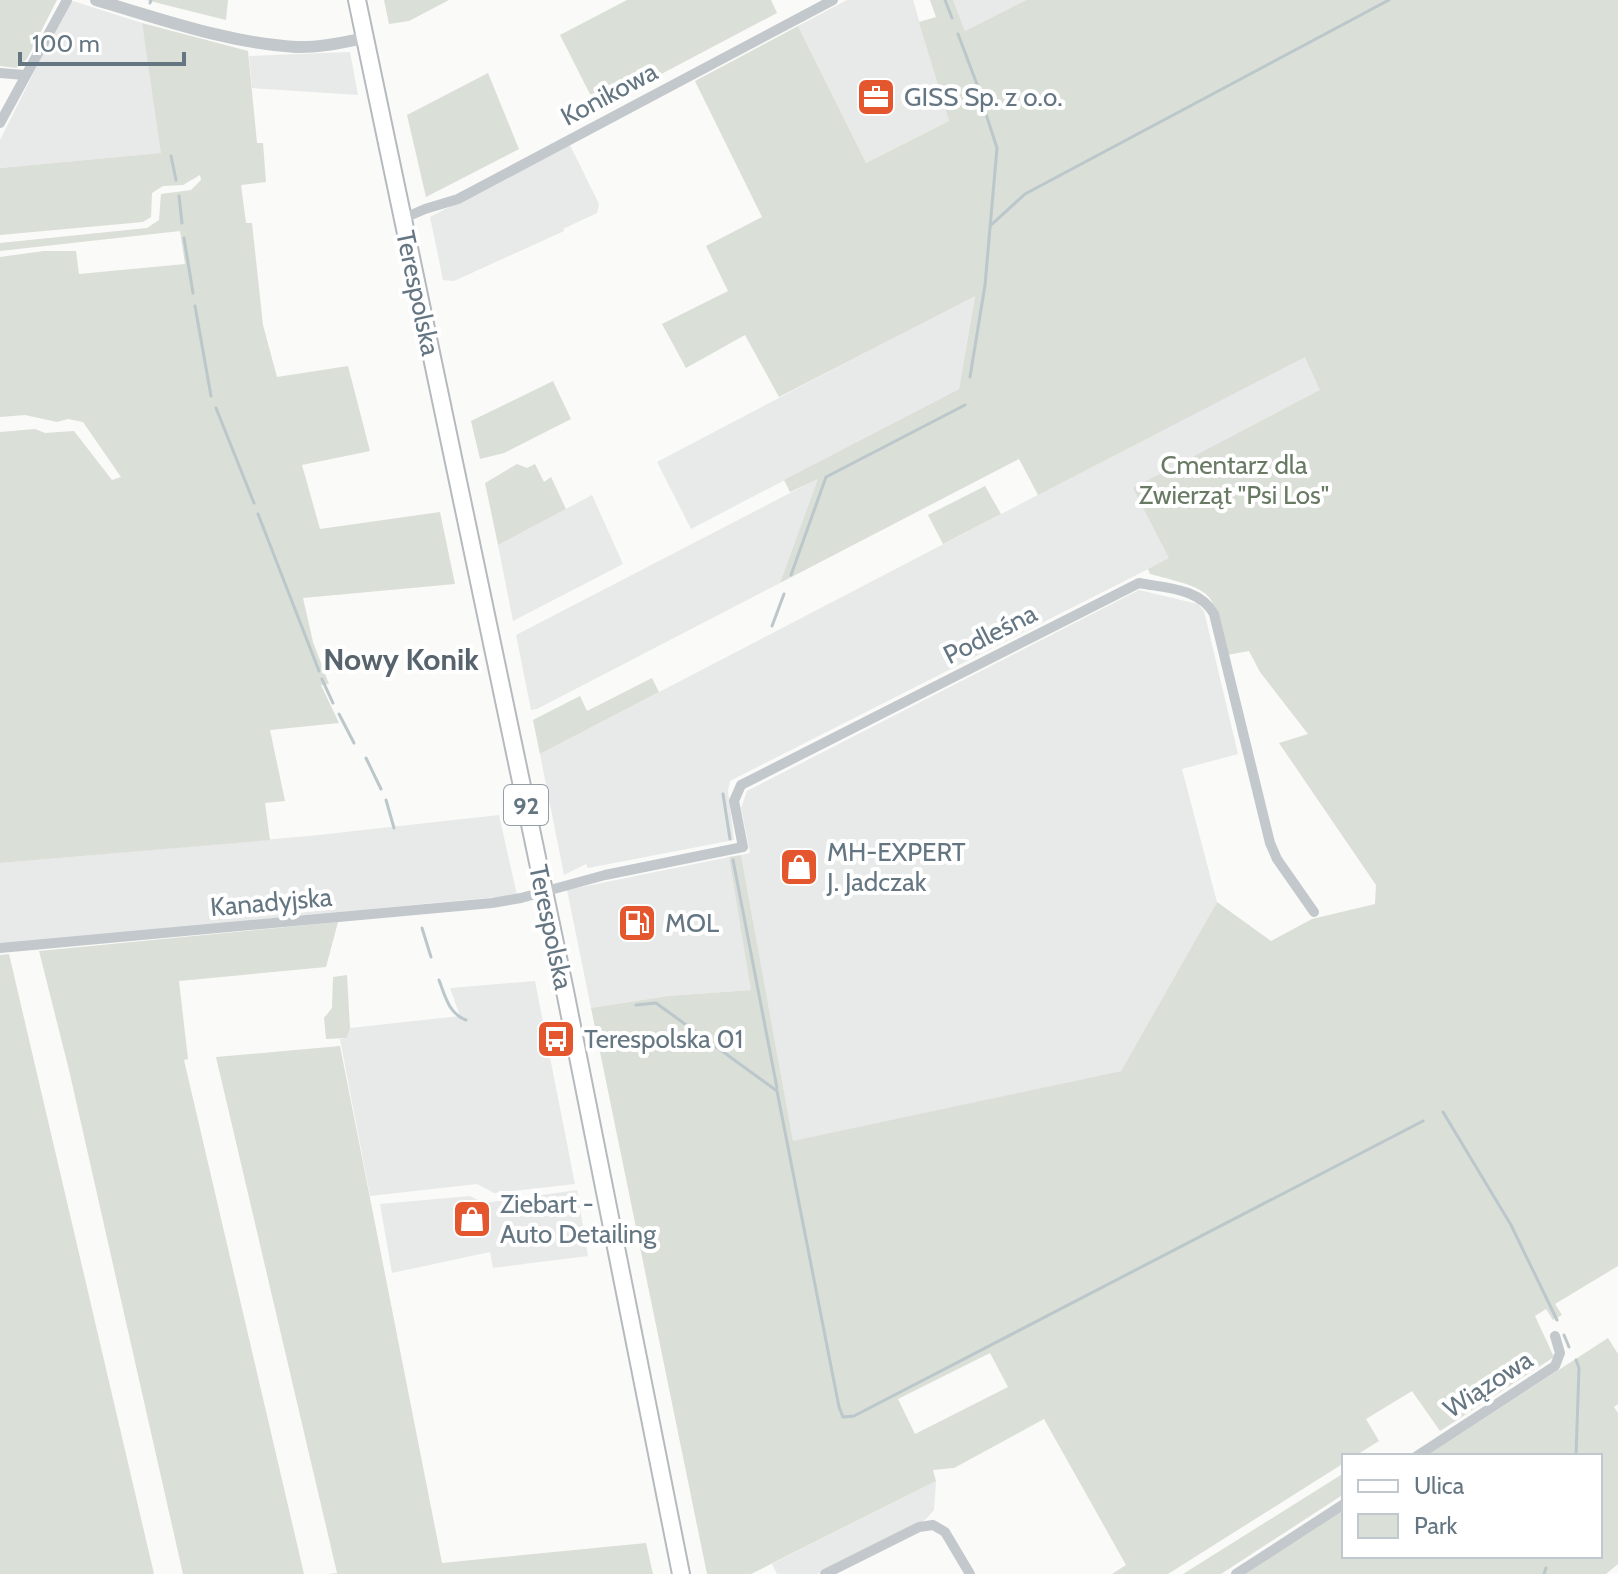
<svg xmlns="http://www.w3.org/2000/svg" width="1618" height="1574" font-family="Cabin,sans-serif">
	<rect width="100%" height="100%" fill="#fafaf8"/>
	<g fill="#e8e9e9">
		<polygon points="70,0 142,23 162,153 0,168 0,140"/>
		<polygon points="847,0 913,0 949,121 866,163 798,26"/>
		<polygon points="953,0 1026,0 965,31"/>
		<polygon points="350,52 358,95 252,88 249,56"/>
		<polygon points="570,145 599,204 597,213 563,229 564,231 454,281 443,280 430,217"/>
		<polygon points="975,295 959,389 691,529 657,462"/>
		<polygon points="1305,356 1321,390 1170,558 730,781 728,791 734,840 588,868 586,864 564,875 540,754"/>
		<polygon points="819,478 780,583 537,709 531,710 516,635"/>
		<polygon points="592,495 623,564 513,621 498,545"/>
		<polygon points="1139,590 1198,604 1204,611 1238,754 1182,769 1217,902 1121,1071 793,1142 741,855 750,853 741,808 747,791"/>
		<polygon points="499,815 517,895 0,944 0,863 309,836"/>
		<polygon points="729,857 752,990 668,996 591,1008 567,890"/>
		<polygon points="535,981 575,1184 494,1193 477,1184 370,1196 340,1039 347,1038 350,1028 460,1016 450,988"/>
		<polygon points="577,1190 588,1256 493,1268 490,1252 392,1273 380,1204 470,1196 484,1203"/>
		<polygon points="936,1481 934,1510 925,1520 817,1574 777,1574 772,1564"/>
	</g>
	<g fill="#dadfd7" fill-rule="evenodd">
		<polygon points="0,0 57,0 27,59 16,68 0,66"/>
		<polygon points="146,0 228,0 226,20"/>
		<polygon points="384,0 449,0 409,21 389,24"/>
		<polygon points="627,0 771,0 777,13 597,108 560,35"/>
		<path d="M 930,0 L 953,0 L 965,31 L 1026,0 L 1618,0 L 1618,1266 L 1555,1304 L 1562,1315 L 1553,1320 L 1546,1309 L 1535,1316 L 1554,1357 L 1440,1431 L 1412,1391 L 1366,1419 L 1379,1441 L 1355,1456 L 1344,1456 L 1344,1463 L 1168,1574 L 1112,1574 L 1126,1565 L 1044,1419 L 954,1468 L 933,1470 L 936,1481 L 751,1574 L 707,1574 L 591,1008 L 668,996 L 751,990 L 729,857 L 741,855 L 793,1141 L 1121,1071 L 1217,902 L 1271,941 L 1312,919 L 1375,904 L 1376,885 L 1279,743 L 1308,734 L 1260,672 L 1249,651 L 1227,655 C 1214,589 1215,591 1150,574 L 1148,569 L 1169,558 L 1133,488 L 1320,390 L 1305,357 L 1038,495 L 1019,459 L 780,583 L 818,479 L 790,492 L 784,480 L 959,389 L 975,296 L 779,397 L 745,335 L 686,368 L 662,324 L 728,291 L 706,246 L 762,217 L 695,81 L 798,26 L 866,163 L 949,121 L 919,22 L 936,17 ZM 990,1353 L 1008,1387 L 915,1434 L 898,1399 Z"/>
		<polygon points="142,23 248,51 257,143 263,143 266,182 241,185 246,223 252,223 263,325 277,377 348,366 370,451 302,465 320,529 440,512 455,584 303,598 313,642 329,684 321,685 339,723 270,730 285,801 265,803 270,840 0,863 0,432 35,429 45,433 74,431 112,480 121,477 83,422 68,419 57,422 25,415 0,417 0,257 44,251 76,251 79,274 185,264 180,231 0,251 0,243 147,228 159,220 161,194 191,190 201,180 200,175 183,185 163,186 152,193 151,217 143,222 0,235 0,168 161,153"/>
		<polygon points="488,73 519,149 426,197 407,115"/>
		<polygon points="553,381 571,419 504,453 480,459 471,421"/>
		<polygon points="517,464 527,468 535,464 544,482 551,477 566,509 498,545 485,483"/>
		<polygon points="985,486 1001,514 943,544 928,515"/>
		<polygon points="652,678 659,692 540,754 533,720 580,696 587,711"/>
		<polygon points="338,922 326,967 179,981 188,1059 184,1060 304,1574 183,1574 69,1070 39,951"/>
		<polygon points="9,954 154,1574 0,1574 0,955"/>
		<polygon points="347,975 350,1028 347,1038 326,1039 324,1018 332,1008 333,977"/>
		<polygon points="340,1046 442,1563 646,1543 653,1574 329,1574 337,1573 216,1057"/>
		<polygon points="1608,1338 1618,1354 1618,1404 1614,1407 1618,1413 1618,1564 1606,1574 1243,1574 1344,1509 1344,1556 1600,1556 1600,1456 1426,1456"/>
		<polygon points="1344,1473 1344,1494 1221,1574 1183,1574"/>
	</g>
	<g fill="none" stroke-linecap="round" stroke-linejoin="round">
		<g stroke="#bbc7cb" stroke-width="3">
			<polyline points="945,0 952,18"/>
			<polyline points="150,3 151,0"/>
			<polyline points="958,34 978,87"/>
			<polyline points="171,156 176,180"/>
			<polyline points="179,196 182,223"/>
			<polyline points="990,226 1025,194 1389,0"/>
			<polyline points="184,238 193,293"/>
			<polyline points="195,306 211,396"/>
			<polyline points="970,377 985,285 997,148 985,111"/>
			<polyline points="216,408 254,503"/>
			<polyline points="258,514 319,671"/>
			<polyline points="791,575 826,477 965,405"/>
			<polyline points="772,626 784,594"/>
			<polyline points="322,679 333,703"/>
			<polyline points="339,714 354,743"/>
			<polyline points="366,758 381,789"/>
			<polyline points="723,794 730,839"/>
			<polyline points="386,800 394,828"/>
			<polyline points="733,860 777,1088"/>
			<polyline points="422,928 431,957"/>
			<path d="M 439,980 C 445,996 449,1014 466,1020"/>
			<polyline points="636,1005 656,1003 777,1091 839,1407 843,1417 854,1416 1423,1121"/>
			<polyline points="1443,1112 1511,1225 1557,1320"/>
			<polyline points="1564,1335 1569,1347"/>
			<polyline points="1576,1360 1579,1368 1576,1456"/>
			<polyline points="1544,1574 1546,1568"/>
		</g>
		<defs>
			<polyline id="primary" points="357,0 565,991 681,1574"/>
		</defs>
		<use href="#primary" stroke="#b5babe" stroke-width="20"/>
		<g stroke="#c3c8cc" stroke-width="10">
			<polyline points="0,73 24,75"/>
			<polyline points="0,123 67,0"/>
			<polyline points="402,219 425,209 458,199 833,0"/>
			<path d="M 0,948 L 492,903 L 521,898 L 605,875 L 743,847 L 734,801 L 741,785 L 1139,583 C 1165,588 1200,588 1214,614 L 1270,843 L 1277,859 L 1314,912"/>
			<polyline points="1417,1456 1555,1366 1560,1353 1555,1336"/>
			<polyline points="825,1574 919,1527 933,1525 945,1532 970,1574"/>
			<polyline points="1236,1574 1344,1504"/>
		</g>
		<path stroke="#c3c8cc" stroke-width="12" d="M 96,0 C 161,19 228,43 296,47 C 318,48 342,43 364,38"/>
		<use href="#primary" stroke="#fff" stroke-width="16"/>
	</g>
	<defs>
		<symbol id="office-square" viewBox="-11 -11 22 22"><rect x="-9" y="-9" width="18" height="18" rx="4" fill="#e4572e" stroke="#fff"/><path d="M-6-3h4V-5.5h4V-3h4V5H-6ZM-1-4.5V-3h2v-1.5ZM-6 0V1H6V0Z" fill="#fff"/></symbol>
		<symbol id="shop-square" viewBox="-11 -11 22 22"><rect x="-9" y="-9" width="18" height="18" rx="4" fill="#e4572e" stroke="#fff"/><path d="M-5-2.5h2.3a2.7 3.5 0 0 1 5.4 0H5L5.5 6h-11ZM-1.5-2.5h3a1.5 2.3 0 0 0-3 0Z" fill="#fff"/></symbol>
		<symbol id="fuel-square" viewBox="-11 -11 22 22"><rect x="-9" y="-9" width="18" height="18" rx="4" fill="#e4572e" stroke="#fff"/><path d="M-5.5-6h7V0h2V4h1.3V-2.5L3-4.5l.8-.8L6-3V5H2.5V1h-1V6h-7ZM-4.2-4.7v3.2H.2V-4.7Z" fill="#fff"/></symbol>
		<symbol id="bus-square" viewBox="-11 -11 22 22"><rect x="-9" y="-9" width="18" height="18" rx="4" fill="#e4572e" stroke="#fff"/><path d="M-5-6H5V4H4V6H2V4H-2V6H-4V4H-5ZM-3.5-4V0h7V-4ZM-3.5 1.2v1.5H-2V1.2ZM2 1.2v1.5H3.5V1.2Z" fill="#fff"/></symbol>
	</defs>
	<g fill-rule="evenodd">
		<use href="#office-square" x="854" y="75" width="44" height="44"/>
		<use href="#shop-square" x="777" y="845" width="44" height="44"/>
		<use href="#fuel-square" x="615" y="901" width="44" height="44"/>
		<use href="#bus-square" x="534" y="1017" width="44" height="44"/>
		<use href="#shop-square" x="450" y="1197" width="44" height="44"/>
	</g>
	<g text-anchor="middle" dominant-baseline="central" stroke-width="8" stroke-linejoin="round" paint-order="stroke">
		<rect fill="#fff" stroke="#939fa8" stroke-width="2" x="504" y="785" width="44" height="40" rx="6"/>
		<g font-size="24" font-weight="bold" fill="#657683">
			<text x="526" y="805">92</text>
		</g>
		<g font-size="26" fill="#657683" stroke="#fff">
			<text transform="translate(609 94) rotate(-28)">Konikowa</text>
			<text transform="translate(418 293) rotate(78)">Terespolska</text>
			<text transform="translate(990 634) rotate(-27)">Podleśna</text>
			<text transform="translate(271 902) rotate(-5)">Kanadyjska</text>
			<text transform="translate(551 927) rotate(78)">Terespolska</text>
			<text transform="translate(1488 1384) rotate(-33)">Wiązowa</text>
		</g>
		<g font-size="26" fill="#657683" stroke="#fff" text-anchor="start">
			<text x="904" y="97">GISS Sp. z o.o.</text>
			<text x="827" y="852">MH-EXPERT<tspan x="827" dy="30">J. Jadczak</tspan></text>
			<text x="665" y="923">MOL</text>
			<text x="584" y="1039">Terespolska 01</text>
			<text x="500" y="1204">Ziebart -<tspan x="500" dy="30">Auto Detailing</tspan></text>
		</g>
		<g font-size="26" fill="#687a64" stroke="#fff">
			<text x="1234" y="465">Cmentarz dla<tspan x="1234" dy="30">Zwierząt "Psi Los"</tspan></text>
		</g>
		<g font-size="30" font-weight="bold" fill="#57646e" stroke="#fff">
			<text x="401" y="659">Nowy Konik</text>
		</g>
	</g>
	<rect x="1342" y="1454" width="260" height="104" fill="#ffffff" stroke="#c1c8cd" stroke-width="2"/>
	<rect x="1358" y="1480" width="40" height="12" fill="#ffffff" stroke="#c1c8cd" stroke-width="2"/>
	<text x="1414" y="1494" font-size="24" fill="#657683">Ulica</text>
	<rect x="1358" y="1514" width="40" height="24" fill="#dadfd7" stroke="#c1c8cd" stroke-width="2"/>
	<text x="1414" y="1534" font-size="24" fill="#657683">Park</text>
	<path d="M20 52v12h164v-12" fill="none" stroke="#657683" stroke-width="4"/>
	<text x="32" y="52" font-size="24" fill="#657683" stroke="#ffffff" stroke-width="6" paint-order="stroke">100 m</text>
</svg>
